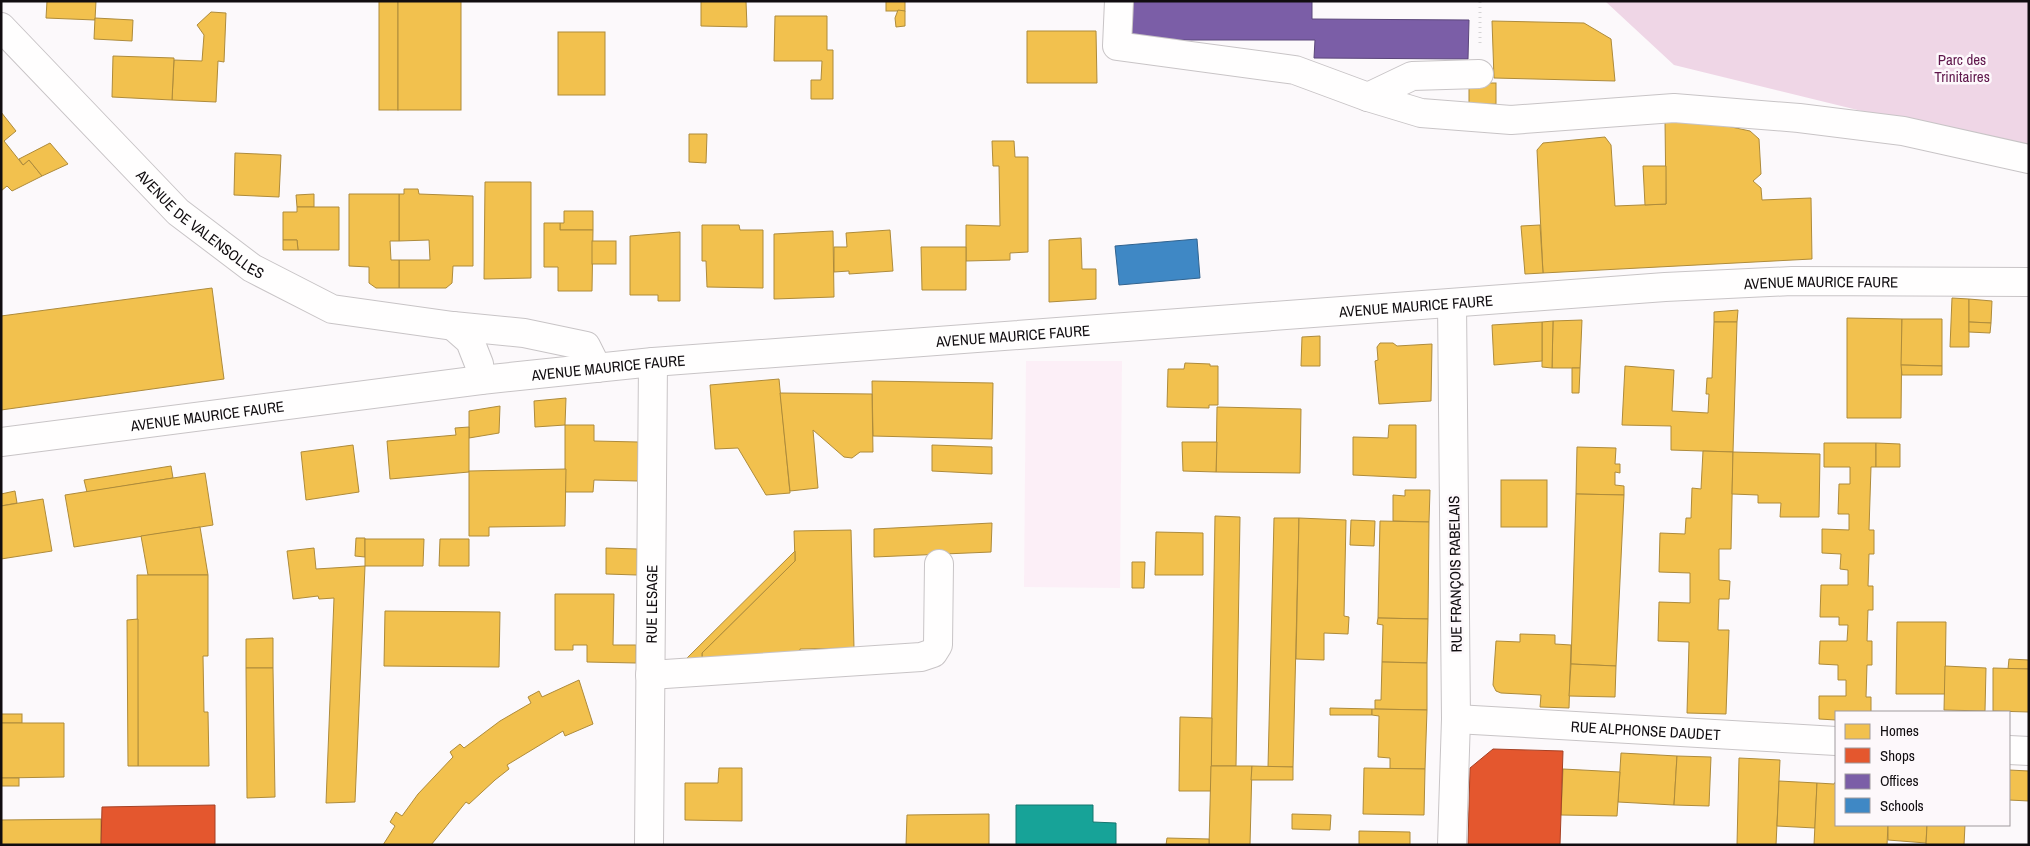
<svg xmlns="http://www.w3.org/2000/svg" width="2030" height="846" font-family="'Archivo Narrow',sans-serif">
	<rect width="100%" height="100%" fill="#fcf9fb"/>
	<polygon fill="#fceff7" points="1026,361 1122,361 1120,588 1024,587"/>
	<polygon fill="#efd6e6" points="1491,1 2029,1 2029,152 1674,65 1606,2"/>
	<g fill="#f2c14e" stroke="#ae8b3b">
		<polygon points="47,1 96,1 95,20 46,18"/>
		<rect x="379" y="1" width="19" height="109"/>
		<rect x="398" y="1" width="63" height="109"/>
		<polygon points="701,1 746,1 747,27 701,26"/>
		<rect x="886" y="1" width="19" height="10"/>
		<polygon points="898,10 905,11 905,26 896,27 895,18"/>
		<polygon points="211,12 226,13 224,62 218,61 216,102 172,100 174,60 202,61 204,35 197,25"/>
		<polygon points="775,16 827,16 827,50 833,50 833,99 811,99 811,80 821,80 822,61 774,61"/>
		<polygon points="95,18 133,20 132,41 94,39"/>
		<polygon points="1492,21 1584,23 1611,39 1615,81 1494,78"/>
		<polygon points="1027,31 1096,31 1097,83 1027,83"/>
		<rect x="558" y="32" width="47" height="63"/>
		<polygon points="113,56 174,58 172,100 112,97"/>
		<rect x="1469" y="83" width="27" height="21"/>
		<polygon points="1,112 16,131 4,141 23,165 29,160 42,176 12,191 7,186 1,191"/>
		<polygon points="1671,114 1750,131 1759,139 1761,174 1753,181 1761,188 1762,200 1811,198 1812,259 1543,273 1537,150 1543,143 1605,137 1611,145 1615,206 1666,204 1665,120"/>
		<polygon points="689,134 707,134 706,163 689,162"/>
		<polygon points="992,141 1014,141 1015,157 1028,157 1028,252 1010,253 1010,260 966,261 966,225 1000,226 999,166 993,166"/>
		<polygon points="50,143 68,164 42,176 29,160 23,165 19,159"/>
		<polygon points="235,153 281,155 279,197 234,195"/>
		<polygon points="1643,166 1666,166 1666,204 1645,205"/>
		<polygon points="485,182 531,182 531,278 484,279"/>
		<polygon points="404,189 418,189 419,194 473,196 473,266 453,266 452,283 446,288 399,288 399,260 430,260 429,240 399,241 399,194 404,194"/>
		<polygon points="314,194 314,207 297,207 296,195"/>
		<polygon points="349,194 399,194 399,241 390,241 391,260 399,260 399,288 376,288 369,283 369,267 349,266"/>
		<polygon points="297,207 339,207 339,250 298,250 297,240 283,240 283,212 297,212"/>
		<polygon points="564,211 593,211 593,230 560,230 560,223 564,223"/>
		<polygon points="544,223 560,223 560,230 593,230 592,291 558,291 558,267 544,267"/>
		<polygon points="702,225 739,225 740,230 763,230 763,288 707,287 706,261 702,261"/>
		<polygon points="1540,225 1543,273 1525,274 1521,226"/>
		<polygon points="890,230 893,271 849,274 849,271 834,272 834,247 847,247 846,233"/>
		<polygon points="833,231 834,297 774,299 774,234"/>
		<polygon points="680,232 680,301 658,301 658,295 630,295 630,236"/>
		<polygon points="1081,238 1082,269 1096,269 1096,299 1049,302 1049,240"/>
		<polygon points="283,240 297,240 298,250 283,250"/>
		<rect x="592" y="241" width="24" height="23"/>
		<polygon points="921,247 966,247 966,290 922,290"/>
		<polygon points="212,288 224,379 1,410 1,316"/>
		<polygon points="1952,298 1969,299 1969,347 1950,347"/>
		<polygon points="1969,299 1992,301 1991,323 1969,322"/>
		<polygon points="1738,310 1737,322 1714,322 1714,312"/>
		<polygon points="1847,318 1902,319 1901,418 1847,418"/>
		<polygon points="1902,319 1942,319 1942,366 1901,365"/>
		<polygon points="1582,320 1580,368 1552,368 1553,321"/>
		<polygon points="1553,321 1552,368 1542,367 1542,322"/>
		<polygon points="1542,322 1542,361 1494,365 1492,325"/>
		<polygon points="1714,322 1737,322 1733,452 1671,450 1671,426 1622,425 1625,366 1674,370 1672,411 1708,413 1709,394 1706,394 1707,378 1712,378"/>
		<polygon points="1969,322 1991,323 1990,333 1969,332"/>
		<polygon points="1320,336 1320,366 1301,366 1302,337"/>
		<polygon points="1380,343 1393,343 1397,346 1432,344 1431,401 1379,404 1375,361 1378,360 1377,347"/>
		<polygon points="1185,363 1210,364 1210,366 1218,366 1218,405 1209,405 1209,408 1167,407 1168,369 1184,369"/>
		<polygon points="1901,365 1942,366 1942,375 1902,375"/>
		<polygon points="1572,368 1580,368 1579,393 1572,393"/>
		<polygon points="779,379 790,493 766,495 738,448 715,449 710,385"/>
		<polygon points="872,381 993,383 992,439 873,436"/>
		<polygon points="780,393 872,394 873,452 860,452 852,458 844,457 813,430 818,488 790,491"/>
		<polygon points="566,398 565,425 535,427 534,401"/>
		<polygon points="500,406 499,433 469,438 469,411"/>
		<polygon points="1217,407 1301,409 1300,473 1216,472"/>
		<polygon points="565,425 594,425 594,441 638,442 638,481 594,480 593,492 565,492"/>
		<polygon points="1389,425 1416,425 1416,478 1353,475 1353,437 1388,438"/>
		<polygon points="469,427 469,472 390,479 387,441 456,435 455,428"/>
		<polygon points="1182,442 1217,442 1216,472 1183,471"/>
		<polygon points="1824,443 1876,443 1876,467 1871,467 1869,530 1874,530 1874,554 1869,554 1868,586 1873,586 1873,610 1868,610 1867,641 1872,641 1872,665 1867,665 1866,697 1871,697 1871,712 1836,712 1836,720 1819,719 1819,696 1846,696 1846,680 1838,680 1838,665 1819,664 1820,641 1847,641 1848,625 1839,625 1839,617 1820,617 1821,585 1848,585 1848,570 1840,569 1841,554 1822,553 1822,529 1849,530 1849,514 1838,514 1839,484 1850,484 1850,467 1824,467"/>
		<polygon points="1876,443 1900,444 1900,467 1876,467"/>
		<polygon points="353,445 359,492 306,500 301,452"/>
		<polygon points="932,445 992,447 992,474 932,471"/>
		<polygon points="1577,447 1616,448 1615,464 1620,464 1620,473 1615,472 1615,485 1624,486 1624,495 1576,494"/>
		<polygon points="1703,451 1733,452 1731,549 1719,549 1719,580 1730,581 1729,599 1719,599 1718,630 1729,630 1726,714 1687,713 1689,642 1658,641 1659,602 1690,603 1690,573 1659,572 1660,533 1685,534 1686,518 1691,518 1692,488 1701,489"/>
		<polygon points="1733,452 1820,454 1819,517 1780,517 1781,503 1758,503 1758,495 1732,494"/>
		<polygon points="171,466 173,478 87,492 84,480"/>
		<polygon points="566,469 565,526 489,527 489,536 469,536 469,471"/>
		<polygon points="205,473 213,525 74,547 65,495"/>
		<rect x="1501" y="480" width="46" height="47"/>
		<polygon points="1405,490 1430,490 1429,522 1393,521 1393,495 1405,496"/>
		<polygon points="15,491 17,503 1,506 1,494"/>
		<polygon points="1576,494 1624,495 1616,666 1571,664"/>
		<polygon points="43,499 52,551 1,559 1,506"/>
		<polygon points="1215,516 1240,517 1236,766 1211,766"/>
		<polygon points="1274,518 1299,518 1293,767 1268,767"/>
		<polygon points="1299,518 1346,520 1344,616 1349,617 1348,634 1324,633 1324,660 1296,659"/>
		<polygon points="1351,520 1375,521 1374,546 1350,545"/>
		<polygon points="1380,521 1429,522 1428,619 1378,618"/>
		<polygon points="992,523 991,552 874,557 874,529"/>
		<polygon points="200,527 208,575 148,575 141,536"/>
		<polygon points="851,530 854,648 800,649 800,657 702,660 702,653 795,561 794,531"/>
		<polygon points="1156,532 1203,533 1203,575 1155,575"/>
		<polygon points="356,538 365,538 365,557 355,556"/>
		<polygon points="365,539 424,539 423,566 365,566"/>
		<polygon points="440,539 469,539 469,566 439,566"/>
		<polygon points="314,548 316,569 365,566 355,802 326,803 334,598 319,599 318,596 293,599 287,551"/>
		<polygon points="606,548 637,549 637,575 606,574"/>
		<polygon points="795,551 795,561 702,653 702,660 685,660"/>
		<polygon points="1132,562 1145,562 1144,588 1132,588"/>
		<polygon points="137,575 208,575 208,656 203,656 204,712 208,712 209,766 138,766"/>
		<polygon points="555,594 614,594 613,645 636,645 636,663 587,662 587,645 573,645 573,650 555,650"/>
		<polygon points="385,611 500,612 499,667 384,666"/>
		<polygon points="1378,618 1428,619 1427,663 1382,662 1383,625 1377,624"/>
		<polygon points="138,619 138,766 128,766 127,620"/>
		<polygon points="1897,622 1946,622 1945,694 1896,694"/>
		<polygon points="1520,634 1555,635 1555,644 1571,645 1569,708 1540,707 1541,695 1501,693 1496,691 1493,685 1496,641 1520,642"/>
		<polygon points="273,638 273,668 246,668 246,639"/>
		<polygon points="2009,659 2029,660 2029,669 2008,669"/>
		<polygon points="1382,662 1427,663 1427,710 1375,709 1375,700 1381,700"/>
		<polygon points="1571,664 1616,666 1615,697 1569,696"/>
		<polygon points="1945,666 1986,668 1985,711 1944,710"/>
		<polygon points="246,668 273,668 275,797 247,798"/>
		<polygon points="1993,668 2029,669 2029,712 1993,711"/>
		<polygon points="579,680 593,724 565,736 563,731 507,765 509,769 495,780 469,804 466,802 431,845 383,845 395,826 390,822 396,812 402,816 418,794 453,757 450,752 460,744 464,748 500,721 531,703 528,697 539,691 542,697"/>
		<polygon points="1330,708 1372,709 1372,715 1330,715"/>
		<polygon points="1372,709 1427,710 1425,769 1390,769 1390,758 1378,757 1379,716 1372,715"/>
		<rect x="1" y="714" width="21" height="9"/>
		<polygon points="1180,717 1212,718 1211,791 1179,791"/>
		<polygon points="1,723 64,723 64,777 1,778"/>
		<polygon points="1621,753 1677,756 1674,805 1618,802"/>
		<polygon points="1677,756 1711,757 1709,806 1674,805"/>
		<polygon points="1739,758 1780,760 1776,845 1737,845"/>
		<polygon points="1211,766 1252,766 1250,845 1209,845"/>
		<polygon points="1252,766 1293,767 1293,780 1251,780"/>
		<polygon points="719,768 742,768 742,821 685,820 685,783 718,783"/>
		<polygon points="1364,768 1425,769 1424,815 1363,814"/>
		<polygon points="1563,769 1620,772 1617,816 1561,815"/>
		<polygon points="2009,770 2029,771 2029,801 2009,800"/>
		<rect x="1" y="778" width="18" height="8"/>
		<polygon points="1779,781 1817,783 1815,828 1777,826"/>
		<polygon points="1836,781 1836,825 1888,825 1887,845 1814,845 1817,783 1834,784"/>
		<polygon points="989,814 989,845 906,845 907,815"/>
		<polygon points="1292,814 1331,815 1330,830 1292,829"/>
		<polygon points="101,819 101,845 1,845 1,820"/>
		<polygon points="1888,825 1927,825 1926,843 1888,840"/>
		<polygon points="1927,825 1965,825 1964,845 1926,845"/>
		<polygon points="1359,831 1410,832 1410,845 1359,845"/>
		<polygon points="1167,838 1209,839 1209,845 1166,845"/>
	</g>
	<g fill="#e4572e" stroke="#a54125">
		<polygon points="1493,749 1563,751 1560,845 1468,845 1470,768"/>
		<polygon points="215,805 215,845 101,845 102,807"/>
	</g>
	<polygon fill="#7b5ea7" stroke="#5b467a" points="1132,1 1312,1 1312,19 1469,20 1468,59 1314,58 1315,40 1132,40"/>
	<polygon fill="#3f88c5" stroke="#31638f" points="1197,239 1200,278 1119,285 1115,246"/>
	<polygon fill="#17a398" stroke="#15766f" points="1016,805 1093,805 1093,822 1116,823 1116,845 1016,845"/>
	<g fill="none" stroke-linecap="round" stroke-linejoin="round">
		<defs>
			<g id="minor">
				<polyline points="1119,1 1117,46 1295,70 1368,97 1421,113 1511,120 1674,108 1799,118 1903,131 2029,159"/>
				<path id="s1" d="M 1,27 L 178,212 L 252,268 L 332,309 L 453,326 L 524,333 L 586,346 L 597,368"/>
				<polyline points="1368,97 1412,76 1479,74"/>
				<polyline points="453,326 470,341 479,364 481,380"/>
				<path id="s2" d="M 1,442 L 481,380 L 653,362 L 1665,287 L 1792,281 L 2029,282"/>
				<polyline points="650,675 921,657 933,653 938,645 939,564"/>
				<path id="s3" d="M 1456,719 L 1836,741"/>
				<polyline points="2009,750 2029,751"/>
				<path id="s4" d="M 649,845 L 653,362"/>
				<polyline points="1452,845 1456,719 1452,303"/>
			</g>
		</defs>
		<use href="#minor" stroke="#c8c4c6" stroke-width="30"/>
		<polyline stroke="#d5d4d5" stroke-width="3" stroke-dasharray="1 4" stroke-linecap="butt" points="1480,43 1480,1"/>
		<use href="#minor" stroke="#fffefe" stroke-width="28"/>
	</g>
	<g text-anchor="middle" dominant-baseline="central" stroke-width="5" stroke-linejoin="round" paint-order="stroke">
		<g font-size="15" fill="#5f164b" stroke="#fdf8fb">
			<text x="1962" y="59">Parc des<tspan x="1962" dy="17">Trinitaires</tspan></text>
		</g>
		<g font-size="15" fill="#110d10" stroke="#fdf8fb">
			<text stroke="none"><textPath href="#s1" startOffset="281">AVENUE DE VALENSOLLES</textPath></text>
			<text stroke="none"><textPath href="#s2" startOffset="1828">AVENUE MAURICE FAURE</textPath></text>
			<text stroke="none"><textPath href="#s2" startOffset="1422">AVENUE MAURICE FAURE</textPath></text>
			<text stroke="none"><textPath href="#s2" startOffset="1018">AVENUE MAURICE FAURE</textPath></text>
			<text stroke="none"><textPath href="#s2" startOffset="612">AVENUE MAURICE FAURE</textPath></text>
			<text stroke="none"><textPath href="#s2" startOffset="208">AVENUE MAURICE FAURE</textPath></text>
			<text transform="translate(1455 574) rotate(-91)">RUE FRANÇOIS RABELAIS</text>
			<text stroke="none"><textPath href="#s4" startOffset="241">RUE LESAGE</textPath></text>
			<text stroke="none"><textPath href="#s3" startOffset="190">RUE ALPHONSE DAUDET</textPath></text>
		</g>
	</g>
	<rect width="2030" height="846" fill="none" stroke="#110d10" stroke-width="5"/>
	<rect x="1835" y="711" width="175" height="115" fill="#fdf8fb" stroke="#9f9a9d"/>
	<rect x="1845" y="724" width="25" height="15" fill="#f2c14e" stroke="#9f9a9d"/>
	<text x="1880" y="736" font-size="15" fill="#110d10">Homes</text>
	<rect x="1845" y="748" width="25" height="15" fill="#e4572e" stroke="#9f9a9d"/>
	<text x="1880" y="761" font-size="15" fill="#110d10">Shops</text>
	<rect x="1845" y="774" width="25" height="15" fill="#7b5ea7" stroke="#9f9a9d"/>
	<text x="1880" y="786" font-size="15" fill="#110d10">Offices</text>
	<rect x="1845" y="798" width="25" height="15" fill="#3f88c5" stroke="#9f9a9d"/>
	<text x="1880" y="811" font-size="15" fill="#110d10">Schools</text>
</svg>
